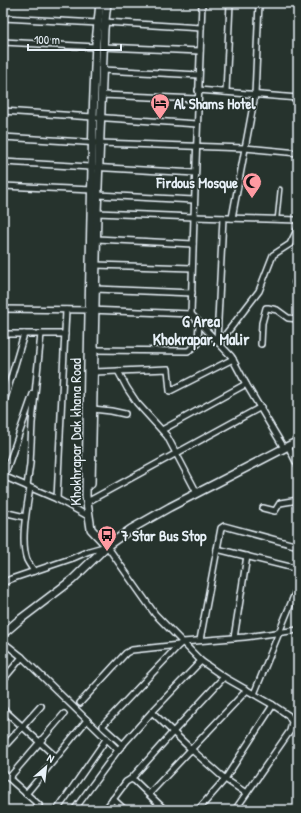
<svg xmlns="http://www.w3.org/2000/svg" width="301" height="813" font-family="'Patrick Hand',sans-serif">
	<rect width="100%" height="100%" fill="#26332d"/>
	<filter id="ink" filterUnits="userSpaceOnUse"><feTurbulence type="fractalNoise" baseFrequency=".025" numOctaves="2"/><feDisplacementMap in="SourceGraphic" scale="8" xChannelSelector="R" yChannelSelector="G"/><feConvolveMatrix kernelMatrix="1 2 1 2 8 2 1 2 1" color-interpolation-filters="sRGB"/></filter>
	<g filter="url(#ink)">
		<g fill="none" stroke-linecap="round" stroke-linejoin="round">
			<defs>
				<polyline id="lane" points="277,219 280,189"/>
				<g id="street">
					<polyline points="202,3 194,217 191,314 231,356 246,384 284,448"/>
					<polyline points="3,18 98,23"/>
					<polyline points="105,22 201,28"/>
					<polyline points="3,42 96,47"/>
					<polyline points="104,47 200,51"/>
					<polyline points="103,70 199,75"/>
					<polyline points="198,90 298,98"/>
					<polyline points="226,92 230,3"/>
					<polyline points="102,95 198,99"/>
					<polyline points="3,111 197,124"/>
					<polyline points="3,137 100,143 245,148 298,153"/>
					<polyline points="3,162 195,173"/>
					<polyline points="3,186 92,190"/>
					<polyline points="98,195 194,200"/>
					<polyline points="97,213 194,217 298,220"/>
					<polyline points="232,218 255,95 259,3"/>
					<polyline points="97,239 193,244"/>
					<polyline points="96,265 192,268"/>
					<polyline points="295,282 298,283"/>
					<polyline points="96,289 192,293"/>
					<polyline points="3,309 89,310 191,314"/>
					<polyline points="3,334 65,334"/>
					<polyline points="217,340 223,218"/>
					<polyline points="219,343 259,291 273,255 290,244 298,228"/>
					<polyline points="261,344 262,323 266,308 268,308 277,310 288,318 298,319"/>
					<polyline points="94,350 188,351 198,344 199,322"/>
					<polyline points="118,371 127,388 137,403 167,436 197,493"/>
					<polyline points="94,372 168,369 170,391 233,359"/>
					<polyline points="3,405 24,334"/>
					<polyline points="93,409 111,411 125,414"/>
					<polyline points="162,430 246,384"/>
					<polyline points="288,446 298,466"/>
					<polyline points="3,476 57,499 88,516"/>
					<polyline points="4,477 33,394"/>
					<polyline points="27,486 30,464 32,423 41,334"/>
					<path d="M 30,488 C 27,508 20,541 27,560 C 29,564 32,568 34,571"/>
					<polyline points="57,499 66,310"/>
					<polyline points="89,501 261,407"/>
					<polyline points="263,508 275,511 280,503 298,500"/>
					<polyline points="3,512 25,517"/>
					<polyline points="217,549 298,569"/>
					<polyline points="3,583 11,579 73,558 89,551 107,546 155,614 201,661 224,677 273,705 288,715 292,722 290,731 235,810"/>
					<polyline points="234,638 247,556"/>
					<polyline points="200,640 221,528 224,526 298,546"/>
					<polyline points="3,642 22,657 118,750"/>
					<polyline points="3,680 22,657"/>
					<polyline points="254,694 298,586"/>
					<polyline points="80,703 126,653 132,650 179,645"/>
					<polyline points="3,709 56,757"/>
					<polyline points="152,712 192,750 225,779 246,793"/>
					<polyline points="123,745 103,727 103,725 179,645 183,642 245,637 298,630"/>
					<polyline points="3,748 41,706"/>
					<polyline points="3,773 39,805"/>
					<polyline points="9,778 64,714"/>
					<polyline points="131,779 173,732 224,677"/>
					<polyline points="26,794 87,720"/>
					<polyline points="149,794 247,690"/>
					<polyline points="113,799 125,810"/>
					<polyline points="57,810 107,738"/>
					<polyline points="74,810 118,750 152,712 201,661"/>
					<polyline points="105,810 126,782 131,779 135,781 165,810"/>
					<polyline points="198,810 225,779 273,705"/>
				</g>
				<g id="secondary">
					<polyline points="100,3 96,42 93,117 88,364 86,496 91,529 107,546"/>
					<polyline points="91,484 97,213 104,29 107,3"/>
					<polyline points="3,634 18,621 72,580 107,546 131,529 170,507 298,441"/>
				</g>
			</defs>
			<use href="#lane" stroke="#e8f1f8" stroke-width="5.5"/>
			<use href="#street" stroke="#e8f1f8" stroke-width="8"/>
			<use href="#secondary" stroke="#e8f1f8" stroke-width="10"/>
			<use href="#lane" stroke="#26332d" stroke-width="2.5"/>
			<use href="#street" stroke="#26332d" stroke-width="5"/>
			<use href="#secondary" stroke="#26332d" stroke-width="7"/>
		</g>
	</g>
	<defs>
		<symbol id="hotel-pin" viewBox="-11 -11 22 30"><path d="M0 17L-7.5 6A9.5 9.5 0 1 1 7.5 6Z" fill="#ff9aa2" stroke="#26332d"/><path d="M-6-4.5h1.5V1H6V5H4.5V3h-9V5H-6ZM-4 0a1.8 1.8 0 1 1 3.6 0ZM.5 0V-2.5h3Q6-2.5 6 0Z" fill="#111"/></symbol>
		<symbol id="mosque-pin" viewBox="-11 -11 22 30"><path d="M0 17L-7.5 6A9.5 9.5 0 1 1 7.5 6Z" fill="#ff9aa2" stroke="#26332d"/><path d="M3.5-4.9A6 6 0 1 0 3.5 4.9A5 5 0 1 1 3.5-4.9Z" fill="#111"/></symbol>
		<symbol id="bus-pin" viewBox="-11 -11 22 30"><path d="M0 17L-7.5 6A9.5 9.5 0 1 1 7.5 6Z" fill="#ff9aa2" stroke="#26332d"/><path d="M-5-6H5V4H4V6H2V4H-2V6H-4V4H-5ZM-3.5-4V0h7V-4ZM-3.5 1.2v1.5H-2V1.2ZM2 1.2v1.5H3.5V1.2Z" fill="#111"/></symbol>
	</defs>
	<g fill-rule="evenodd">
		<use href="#hotel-pin" x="149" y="92" width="22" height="30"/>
		<use href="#mosque-pin" x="241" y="171" width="22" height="30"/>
		<use href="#bus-pin" x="96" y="524" width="22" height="30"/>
	</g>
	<g text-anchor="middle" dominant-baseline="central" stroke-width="3" stroke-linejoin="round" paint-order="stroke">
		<g font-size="15" font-weight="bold" fill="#e8f1f8" stroke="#26332d" text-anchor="start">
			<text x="174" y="103">Al Shams Hotel</text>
			<text x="238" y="182" text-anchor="end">Firdous Mosque</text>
			<text x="121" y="535">7 Star Bus Stop</text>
		</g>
		<g font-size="15" fill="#e8f1f8" stroke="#26332d">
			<text transform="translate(75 432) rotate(-90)">Khokhrapar Dak khana Road</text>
		</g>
		<g font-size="16" font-weight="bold" fill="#e8f1f8" stroke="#26332d">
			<text x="201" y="321">G Area<tspan x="201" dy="18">Khokrapar, Malir</tspan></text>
		</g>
	</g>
	<rect width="301" height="813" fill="none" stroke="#26332d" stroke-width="16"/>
	<rect x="8" y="8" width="285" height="797" fill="none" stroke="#e8f1f8" stroke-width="1.5" filter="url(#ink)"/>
	<g transform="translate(46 767) rotate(28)" stroke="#26332d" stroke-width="3" paint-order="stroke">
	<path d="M0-3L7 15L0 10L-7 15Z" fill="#e8f1f8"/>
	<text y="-6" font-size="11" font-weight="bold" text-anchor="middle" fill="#e8f1f8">N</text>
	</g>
	<path d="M28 44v6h93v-6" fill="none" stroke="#e8f1f8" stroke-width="2"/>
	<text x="34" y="44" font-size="12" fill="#e8f1f8" stroke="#26332d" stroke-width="3" paint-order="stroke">100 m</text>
</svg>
